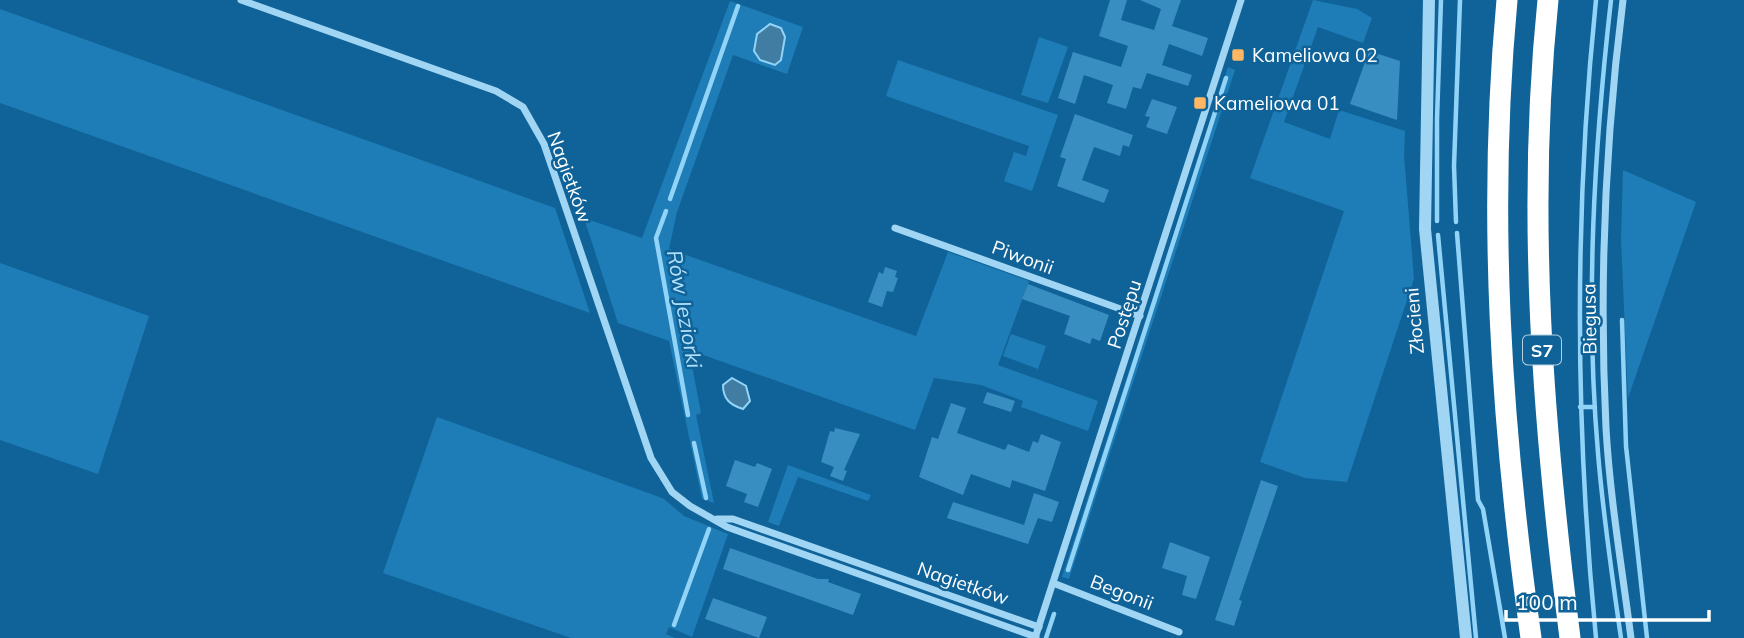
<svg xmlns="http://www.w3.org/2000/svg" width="1744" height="638" font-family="Mulish,sans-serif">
	<rect width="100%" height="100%" fill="#106398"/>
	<g fill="#1e7db6">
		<polygon points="1313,0 1357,9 1372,18 1363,43 1318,27 1284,122 1330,139 1339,110 1405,131 1404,155 1414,279 1347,482 1305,478 1260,462 1344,211 1250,178"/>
		<polygon points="730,1 803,27 787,74 733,55 677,212 669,249 916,336 948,252 1029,281 998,365 1098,401 1088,431 1021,407 1023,401 981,385 934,378 915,430 689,350 701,413 696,415 714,503 702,499 669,341 618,323 584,218 642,238"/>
		<polygon points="0,9 555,208 590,313 0,103"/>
		<polygon points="1039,37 1068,47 1048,103 1021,95"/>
		<polygon points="898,60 1058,115 1032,191 1004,181 1014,152 1026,156 1029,146 886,96"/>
		<polygon points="1228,67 1235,70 1069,579 1062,577"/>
		<polygon points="1623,170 1696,202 1628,398 1621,239"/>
		<polygon points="0,263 149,316 98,474 0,440"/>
		<polygon points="1011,334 1046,346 1038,369 1003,356"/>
		<polygon points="437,417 651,494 664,499 684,516 728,534 692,637 669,627 666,634 675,638 571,638 383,573"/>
		<polygon points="788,465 871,495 868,501 798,477 779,526 768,522"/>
	</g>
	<g fill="#417ca2" stroke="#92d3f8" stroke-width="2">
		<polygon points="770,24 781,28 785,37 781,60 775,65 760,60 754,51 757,34"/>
		<path d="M 732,378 L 746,386 L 750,401 L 743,409 C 730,405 723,399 723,385 Z"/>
	</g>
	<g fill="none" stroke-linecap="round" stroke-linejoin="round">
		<g stroke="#92d3f8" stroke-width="4.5">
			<path d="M 1596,0 C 1574,213 1575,425 1596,638"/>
			<path d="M 1611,0 C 1594,150 1585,302 1598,453 C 1603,515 1612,576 1621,638"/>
			<polyline points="670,199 738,6"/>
			<polyline points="666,211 656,238 688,415"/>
			<polyline points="1437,221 1437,119 1441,0"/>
			<polyline points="1456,222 1454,166 1460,0"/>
			<polyline points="1457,233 1478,500 1483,509 1505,638"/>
			<polyline points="1438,235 1476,638"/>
			<polyline points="1622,320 1626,446 1647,638"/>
			<polyline points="1580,407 1595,407"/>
			<polyline points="694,443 706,498"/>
			<polyline points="1068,570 1226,78"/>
			<polyline points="674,625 709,529"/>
			<polyline points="1046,638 1054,614"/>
		</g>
	</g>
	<g fill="#388dc1">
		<polygon points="1110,0 1127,0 1121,20 1154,30 1161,9 1140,0 1181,0 1172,26 1208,38 1202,56 1169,44 1162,65 1192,75 1188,86 1147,73 1141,89 1133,87 1126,109 1107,103 1113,85 1084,75 1075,104 1058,98 1073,52 1121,67 1128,46 1099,36"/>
		<polygon points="1369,51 1400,61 1397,120 1350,104"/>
		<polygon points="1152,99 1177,107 1167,134 1146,127 1150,117 1145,116"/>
		<polygon points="1075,114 1133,135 1129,147 1123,145 1120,156 1094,147 1082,180 1109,190 1104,203 1057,186 1066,159 1060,157"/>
		<polygon points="885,267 897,271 895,277 898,278 893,292 887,291 882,307 868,302 879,272 883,274"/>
		<polygon points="1028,284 1109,315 1100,341 1092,338 1090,344 1064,334 1070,316 1022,299"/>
		<polygon points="987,392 1015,401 1011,412 983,403"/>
		<polygon points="951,403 966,408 957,433 1005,450 1008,444 1029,452 1033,441 1038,443 1041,434 1061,442 1045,491 1012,480 1010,488 971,474 963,495 919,477 932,437 938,439"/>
		<polygon points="835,428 860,434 844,470 847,471 843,481 830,476 834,467 821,462 830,431 834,432"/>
		<polygon points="735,460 755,467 757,463 772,469 758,507 744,502 747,494 726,486"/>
		<polygon points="1261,480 1278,486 1239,600 1242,601 1234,626 1215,620"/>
		<polygon points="1034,493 1059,502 1052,522 1038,518 1028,544 947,518 953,502 1024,525"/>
		<polygon points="1170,542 1210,557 1196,599 1182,595 1187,576 1162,568"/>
		<polygon points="730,548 818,579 829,579 828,582 861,594 853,615 723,569"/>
		<polygon points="713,598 767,617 759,638 705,619"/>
	</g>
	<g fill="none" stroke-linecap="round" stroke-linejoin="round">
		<g stroke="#a1d5f4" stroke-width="7">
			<polyline points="241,0 496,91 523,107 544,144 651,458 672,492 690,506 727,527 1036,637"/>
			<path d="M 1623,0 C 1605,142 1599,285 1606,428 C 1610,498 1622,568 1631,638"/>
			<polyline points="895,228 1140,316"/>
			<polyline points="717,519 733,519 1039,627"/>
			<polyline points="1053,583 1179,632"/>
			<polyline points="1035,638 1241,0"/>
		</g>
		<polyline stroke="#a1d5f4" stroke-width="12" points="1429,0 1425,229 1466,638"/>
		<g stroke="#fff" stroke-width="21">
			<path d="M 1507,0 C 1487,214 1501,425 1531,638"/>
			<path d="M 1548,0 C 1526,213 1543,426 1570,638"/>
		</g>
	</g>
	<g fill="#ffb764" stroke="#106398" stroke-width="2.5">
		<rect x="1231" y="48" width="14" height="14" rx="3.5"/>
		<rect x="1193" y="96" width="14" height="14" rx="3.5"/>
	</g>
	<g text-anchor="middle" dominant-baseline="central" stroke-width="5" stroke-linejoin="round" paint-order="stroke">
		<rect fill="#106398" stroke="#b7d0e0" stroke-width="2" x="1523" y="335.5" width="38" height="29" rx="5"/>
		<g font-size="18" font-weight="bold" fill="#fff">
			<text x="1542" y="350">S7</text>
		</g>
		<g font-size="19" fill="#fff" stroke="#106398" text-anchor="start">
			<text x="1252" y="55">Kameliowa 02</text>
			<text x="1214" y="103">Kameliowa 01</text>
		</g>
		<g font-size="19" fill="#fff" stroke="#106398">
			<text transform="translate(570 177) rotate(70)">Nagietków</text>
			<text transform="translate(1023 257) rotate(20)">Piwonii</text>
			<text transform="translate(1124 314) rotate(-72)">Postępu</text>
			<text transform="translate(1589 319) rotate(-91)">Biegusa</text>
			<text transform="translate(1414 321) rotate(-95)">Złocieni</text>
			<text transform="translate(963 583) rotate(19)">Nagietków</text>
			<text transform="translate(1122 592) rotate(21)">Begonii</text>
		</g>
		<g font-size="21" font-style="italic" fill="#b1e0fb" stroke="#106398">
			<text transform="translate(685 309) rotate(80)">Rów Jeziorki</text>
		</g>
	</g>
	<path d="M1506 610v10h203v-10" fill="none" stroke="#ffffff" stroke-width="3.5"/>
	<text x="1516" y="610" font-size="21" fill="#ffffff" stroke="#106398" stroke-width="5" paint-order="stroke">100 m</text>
</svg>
